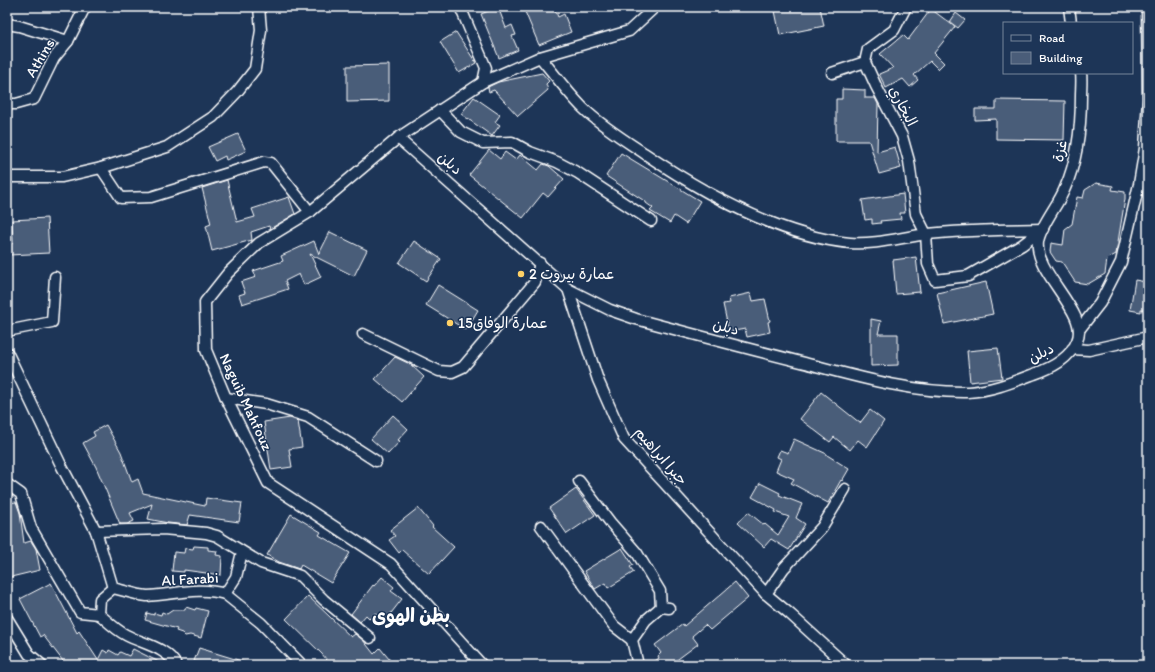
<svg xmlns="http://www.w3.org/2000/svg" width="1155" height="672" font-family="Itim,'Playpen Sans Arabic',sans-serif">
	<rect width="100%" height="100%" fill="#1d3557"/>
	<filter id="ink" filterUnits="userSpaceOnUse"><feTurbulence type="fractalNoise" baseFrequency=".025" numOctaves="2"/><feDisplacementMap in="SourceGraphic" scale="8" xChannelSelector="R" yChannelSelector="G"/><feConvolveMatrix kernelMatrix="1 2 1 2 8 2 1 2 1" color-interpolation-filters="sRGB"/></filter>
	<g filter="url(#ink)">
		<g fill="#4a5d79" stroke="#fff">
			<polygon points="498,7 506,28 512,25 516,35 512,36 518,50 499,58 481,14"/>
			<polygon points="523,7 554,7 558,17 564,14 571,32 539,45"/>
			<polygon points="794,7 820,7 824,26 780,35 775,11"/>
			<polygon points="931,9 955,27 934,53 944,63 938,69 930,61 914,75 918,80 910,87 903,79 886,88 879,74 893,68 880,54 903,35 908,40"/>
			<polygon points="956,13 965,20 958,28 950,22"/>
			<polygon points="456,32 476,63 459,73 440,42"/>
			<polygon points="389,65 389,101 347,102 347,66"/>
			<polygon points="542,73 549,81 546,84 548,90 518,116 494,90 489,92 488,87 498,82"/>
			<polygon points="842,89 865,90 865,98 875,98 878,104 877,152 895,147 901,168 879,174 869,141 836,141 836,99 842,99"/>
			<polygon points="474,97 500,115 495,122 500,125 492,136 461,114"/>
			<polygon points="996,100 1065,101 1064,140 996,139 996,119 975,120 975,109 996,109"/>
			<polygon points="238,134 246,151 226,160 225,156 215,161 208,147"/>
			<polygon points="489,150 500,159 505,152 516,160 520,155 538,170 543,164 549,166 564,179 548,197 543,193 523,218 469,175"/>
			<polygon points="621,153 700,201 686,224 674,216 670,223 650,211 653,208 646,203 646,202 606,176"/>
			<polygon points="227,180 237,222 255,217 252,209 289,197 295,214 270,229 269,226 251,232 252,240 212,251 206,226 211,224 202,188"/>
			<polygon points="1096,183 1113,186 1112,190 1125,192 1125,199 1116,254 1107,259 1105,274 1088,284 1075,282 1062,262 1056,261 1050,252 1051,243 1063,245 1065,229 1072,224 1077,197 1083,198 1085,190"/>
			<polygon points="903,194 905,213 900,213 901,219 880,221 881,223 872,224 872,219 865,220 862,200"/>
			<polygon points="47,218 49,253 9,255 8,243 13,243 12,220"/>
			<polygon points="330,232 367,250 354,276 310,254 321,277 304,285 299,274 285,281 288,289 242,304 239,295 245,293 241,282 256,277 253,271 283,261 281,256 314,241 319,254"/>
			<polygon points="414,241 441,259 426,281 399,263"/>
			<polygon points="916,257 920,292 896,294 893,260"/>
			<polygon points="1135,280 1146,282 1145,287 1148,288 1148,310 1141,309 1141,312 1130,310"/>
			<polygon points="986,282 993,314 944,324 937,293"/>
			<polygon points="438,285 478,310 466,330 426,305"/>
			<polygon points="751,293 753,301 765,299 770,321 768,322 770,332 747,337 745,329 729,332 723,304 730,303 729,298"/>
			<polygon points="871,319 881,321 878,334 898,334 898,365 871,366"/>
			<polygon points="998,348 1002,378 970,382 967,351"/>
			<polygon points="395,357 410,364 424,377 402,402 375,379"/>
			<polygon points="821,392 860,423 870,410 884,421 867,447 858,440 850,450 834,437 830,442 800,419"/>
			<polygon points="393,415 408,429 398,440 400,441 388,454 371,439"/>
			<polygon points="290,418 298,421 302,447 289,449 292,467 271,470 264,422"/>
			<polygon points="106,425 121,452 132,482 138,479 143,493 205,506 206,498 242,503 239,522 190,515 187,525 168,523 148,519 152,504 130,513 134,521 127,524 120,524 96,467 83,443 95,436 93,432"/>
			<polygon points="794,439 827,454 827,455 849,469 842,481 841,480 828,503 791,483 794,479 776,471 781,459 777,457 780,450 788,453"/>
			<polygon points="760,483 780,493 779,495 802,504 796,518 805,524 789,550 771,539 764,547 738,523 748,512 764,525 765,524 778,535 789,517 775,512 776,510 752,497"/>
			<polygon points="576,489 595,515 567,534 549,508"/>
			<polygon points="16,502 20,513 24,543 31,541 36,549 40,570 7,578 7,503"/>
			<polygon points="418,508 433,526 432,527 454,547 429,574 402,550 399,553 389,540 395,536 390,530"/>
			<polygon points="291,514 321,532 319,535 350,553 331,583 301,565 299,569 279,562 267,555"/>
			<polygon points="194,546 208,547 208,550 217,551 216,555 222,556 221,575 184,570 184,572 172,571 174,552 184,553 185,548 193,549"/>
			<polygon points="622,548 633,565 630,567 634,572 608,588 605,583 595,589 584,571"/>
			<polygon points="382,577 394,587 391,591 402,599 385,621 375,613 370,619 366,615 360,622 351,614 373,585 374,586"/>
			<polygon points="735,582 748,598 710,630 705,625 692,636 698,644 670,665 650,665 659,658 658,656 661,653 655,645 683,624 684,626"/>
			<polygon points="51,583 77,633 79,631 98,660 103,650 108,653 109,650 118,655 120,652 129,656 133,649 165,665 66,665 43,635 40,637 20,599"/>
			<polygon points="308,596 351,637 355,634 363,640 374,654 380,648 394,665 331,665 322,654 286,619"/>
			<polygon points="186,607 195,610 196,608 208,611 201,638 190,635 185,636 182,633 176,631 177,629 145,620 147,613 154,615 154,613 161,615 162,612 167,614 173,610 185,610"/>
			<polygon points="199,648 248,663 247,665 208,665 194,661"/>
		</g>
		<g fill="none" stroke-linecap="round" stroke-linejoin="round">
			<defs>
				<g id="minor">
					<polyline points="462,7 461,9 486,68 483,82"/>
					<polyline points="906,7 894,30 868,49 865,62 876,86 902,136 909,161 916,214 926,234 928,264 935,280 968,276 1022,245 1043,229"/>
					<polyline points="1069,7 1071,23"/>
					<polyline points="7,24 19,26 68,41"/>
					<path d="M 540,57 C 554,74 568,93 583,108 C 599,124 624,140 644,153 C 703,193 778,236 850,243 C 876,245 902,237 928,234 C 966,230 1005,230 1043,229"/>
					<polyline points="832,73 865,62"/>
					<polyline points="7,104 16,104 34,99 54,58 68,41 85,7"/>
					<polyline points="440,110 461,132 483,143 512,142 530,152 557,162 578,173 651,221"/>
					<path d="M 398,138 L 568,289 L 610,310 L 636,319 C 692,334 749,349 805,363 C 858,377 913,393 968,392 C 991,391 1013,382 1034,374 C 1051,368 1070,359 1077,341 C 1090,313 1034,273 1038,242 C 1040,226 1059,204 1065,188 C 1078,159 1081,127 1081,96 C 1081,88 1082,80 1081,73"/>
					<polyline points="101,168 167,147 213,117 237,92 255,69 261,30 259,7"/>
					<polyline points="7,177 62,177 101,168 121,198 151,197 264,162 271,163 310,212"/>
					<polyline points="568,289 598,380 624,439 766,594 790,614 846,665"/>
					<polyline points="1079,330 1100,303 1121,262 1139,184 1145,148 1148,99 1147,7"/>
					<polyline points="7,331 52,322 55,277"/>
					<polyline points="363,334 439,371 452,372 463,367 535,282 540,263"/>
					<polyline points="1072,349 1089,350 1148,337"/>
					<polyline points="7,352 61,465 96,531 113,588"/>
					<polyline points="226,398 266,404 308,417 376,461"/>
					<polyline points="579,481 610,522 637,553 660,591 661,607"/>
					<polyline points="7,484 21,494 31,528 80,612 99,614"/>
					<polyline points="541,526 614,626 632,640"/>
					<polyline points="96,531 163,529 206,533 217,536 261,563 300,576 324,600 370,638"/>
					<path d="M 113,588 L 140,595 L 147,596 C 173,595 199,586 225,594 L 236,577 L 242,552"/>
					<path d="M 113,588 L 100,599 L 99,614 C 107,621 116,630 126,635 C 143,644 166,647 176,665"/>
					<polyline points="225,594 261,623 302,665"/>
					<polyline points="766,594 784,568 822,527 845,489"/>
					<polyline points="7,618 29,654 42,665"/>
					<polyline points="482,665 391,564 268,483 226,398 206,350 205,302 228,273 259,243 310,212 398,138 483,82 540,57 629,31 655,7"/>
					<polyline points="638,665 632,640 646,620 661,607 669,608"/>
				</g>
			</defs>
			<use href="#minor" stroke="#fff" stroke-width="13"/>
			<use href="#minor" stroke="#1d3557" stroke-width="10"/>
		</g>
	</g>
	<g fill="#ffd166" stroke="#1d3557" stroke-width="1.5">
		<circle cx="521" cy="274" r="4"/>
		<circle cx="450" cy="323" r="4"/>
	</g>
	<g text-anchor="middle" dominant-baseline="central" stroke-width="3" stroke-linejoin="round" paint-order="stroke">
		<g font-size="15" fill="#fff" stroke="#1d3557">
			<text transform="translate(40 58) rotate(-59)">Athins</text>
			<text transform="translate(903 106) rotate(62)">البخاري</text>
			<text transform="translate(1060 151) rotate(-77)">غزة</text>
			<text transform="translate(450 163) rotate(41)">دبلن</text>
			<text transform="translate(726 327) rotate(15)">دبلن</text>
			<text transform="translate(1041 353) rotate(-27)">دبلن</text>
			<text transform="translate(246 402) rotate(65)">Naguib Mahfouz</text>
			<text transform="translate(661 456) rotate(49)">جبرا ابراهيم</text>
			<text transform="translate(190 579) rotate(-3)">Al Farabi</text>
		</g>
		<g font-size="15" fill="#fff" stroke="#1d3557" text-anchor="start">
			<text x="529" y="274">عمارة بيروت 2</text>
			<text x="458" y="323">عمارة الوفاق15</text>
		</g>
		<g font-size="19" font-weight="bold" fill="#fff" stroke="#1d3557">
			<text x="411" y="615">بطن الهوى</text>
		</g>
	</g>
	<rect width="1155" height="672" fill="none" stroke="#1d3557" stroke-width="24"/>
	<rect x="12" y="12" width="1131" height="648" fill="none" stroke="#fff" stroke-width="1.5" filter="url(#ink)"/>
	<rect x="1003" y="22" width="130" height="52" fill="#1d3557" stroke="#77869a"/>
	<rect x="1011" y="35" width="20" height="6" fill="#1d3557" stroke="#77869a"/>
	<text x="1039" y="42" font-size="12" fill="#ffffff">Road</text>
	<rect x="1011" y="52" width="20" height="12" fill="#4a5d79" stroke="#77869a"/>
	<text x="1039" y="62" font-size="12" fill="#ffffff">Building</text>
</svg>
